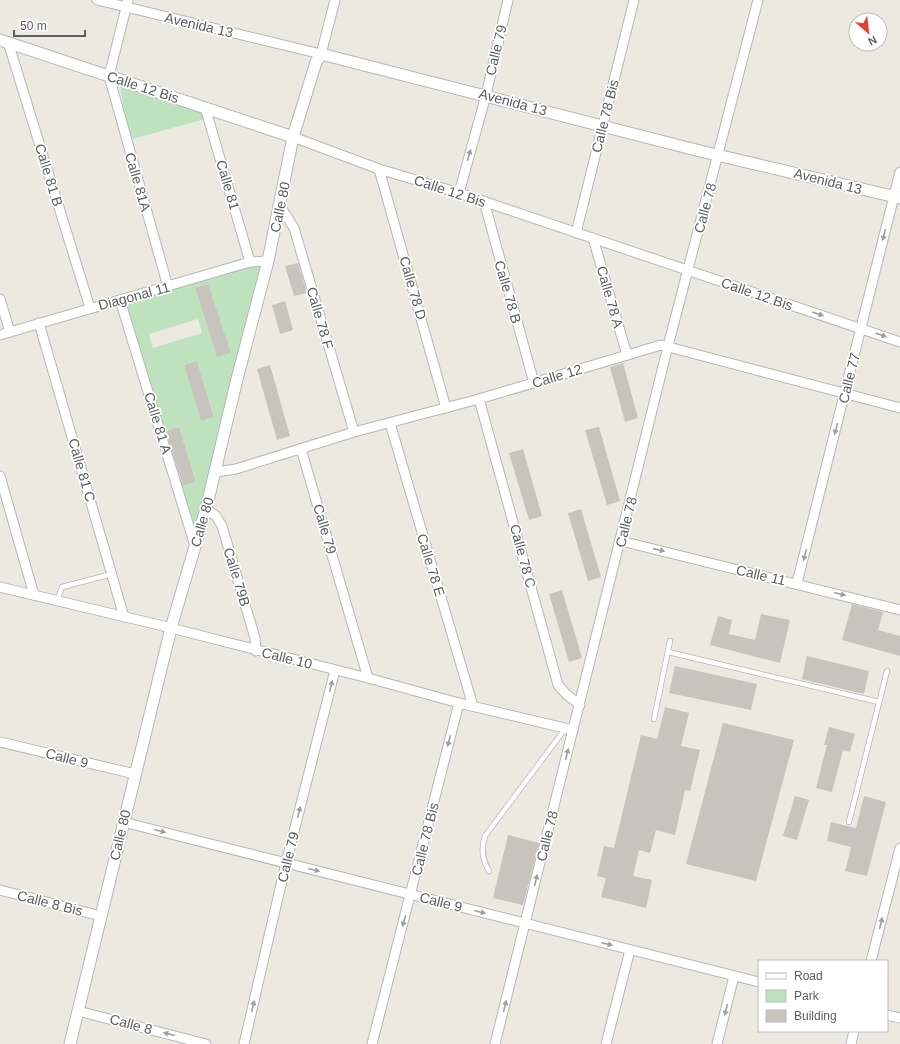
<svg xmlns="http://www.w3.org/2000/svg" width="900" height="1044" font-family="Helvetica,sans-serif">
	<rect width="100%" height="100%" fill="#ece9e1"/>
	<g fill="#bee2be" fill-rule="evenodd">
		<polygon points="120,85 202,108 205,119 129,140"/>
		<path d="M 268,261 L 195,546 L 120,300 ZM 207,284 L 217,356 L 195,289 ZM 198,319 L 202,333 L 153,348 L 149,334 ZM 197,361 L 214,416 L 201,421 L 184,365 ZM 179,427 L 196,482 L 183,486 L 166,431 Z"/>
	</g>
	<g fill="#c7c4be">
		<polygon points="298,263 307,293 294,296 285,266"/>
		<polygon points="208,284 231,353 217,357 195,288"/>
		<polygon points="285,301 293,330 280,334 272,305"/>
		<polygon points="197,361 214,417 201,421 184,365"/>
		<polygon points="623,363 638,418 625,422 610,367"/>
		<polygon points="270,365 290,436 277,440 257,369"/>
		<polygon points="179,427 196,482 183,486 166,431"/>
		<polygon points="599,427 620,501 607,505 585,430"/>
		<polygon points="523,449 542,516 529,520 509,453"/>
		<polygon points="581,509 601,577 588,581 568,513"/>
		<polygon points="562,590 582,658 569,662 549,594"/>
		<polygon points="852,604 883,612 878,630 900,636 900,656 842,640"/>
		<polygon points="761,614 790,620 780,663 710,645 718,616 732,620 729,634 755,640"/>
		<polygon points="807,656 869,671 864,694 802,679"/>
		<polygon points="675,666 757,684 751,710 669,693"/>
		<polygon points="665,707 689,713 681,746 700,750 690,791 685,790 675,835 656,830 650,853 639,850 633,876 652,880 646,908 601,897 606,878 597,876 604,846 614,848 641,735 657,739"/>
		<polygon points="723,723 794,740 756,881 686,864"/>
		<polygon points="829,727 855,734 850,752 843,750 832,792 816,788 827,745 824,745"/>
		<polygon points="795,796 809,800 797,840 783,836"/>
		<polygon points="864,796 886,802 867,876 845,871 851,847 827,841 831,822 856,828"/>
		<polygon points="508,835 539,843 523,905 493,898"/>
	</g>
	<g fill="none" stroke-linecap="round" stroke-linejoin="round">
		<defs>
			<g id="service">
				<polyline points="57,601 62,587 112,574"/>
				<polyline points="668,652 879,702"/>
				<polyline points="654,719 670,641"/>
				<polyline points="849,822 887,671"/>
				<path d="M 489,871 C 482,859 481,849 485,836 L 565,729"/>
			</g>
			<g id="minor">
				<polyline points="97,0 321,54 335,0"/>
				<polyline points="128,0 109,76 168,287"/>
				<polyline points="8,42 90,308"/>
				<polyline points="205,107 250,262"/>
				<polyline points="293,137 379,169 459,193 900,342"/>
				<polyline points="379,169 446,408"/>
				<polyline points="459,193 486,95 508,0"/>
				<polyline points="484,201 534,383"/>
				<polyline points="280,206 294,228 354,432"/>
				<polyline points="576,233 634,0"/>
				<polyline points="593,238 627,355"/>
				<polyline points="0,299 10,332"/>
				<polyline points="120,300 195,546"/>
				<polyline points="39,323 124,617"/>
				<polyline points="0,335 250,262 268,261"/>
				<polyline points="479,399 558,685 566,694 580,705"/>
				<polyline points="390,423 473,706"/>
				<polyline points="301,449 368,678"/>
				<polyline points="215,472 236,469 354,432 479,399 661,345 900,408"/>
				<polyline points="0,476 34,595"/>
				<polyline points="206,509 216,516 222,526 255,638 256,651"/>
				<polyline points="621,541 900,610"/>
				<polyline points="797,583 900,172"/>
				<polyline points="0,587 159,625 368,678 459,703 573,730"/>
				<polyline points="0,742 135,774"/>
				<polyline points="123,822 759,982"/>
				<polyline points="0,890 101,916"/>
				<polyline points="871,961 900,848"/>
				<polyline points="78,1011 206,1044"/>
				<polyline points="887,1015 900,1018"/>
				<polyline points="244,1044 286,863 335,670"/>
				<polyline points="372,1044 459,703"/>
				<polyline points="495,1044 668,346 758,0"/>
				<polyline points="606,1044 630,950"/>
				<polyline points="717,1044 734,976"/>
				<polyline points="851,1044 854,1031"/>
			</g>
			<g id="tertiary">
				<polyline points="0,40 293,137"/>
				<polyline points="70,1044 171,628 206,509 237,379 268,261 293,137 316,62 321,54 700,151 900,198"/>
			</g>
		</defs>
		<use href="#service" stroke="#b4b7bb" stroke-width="6"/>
		<use href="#minor" stroke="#b4b7bb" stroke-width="11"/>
		<use href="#tertiary" stroke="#b4b7bb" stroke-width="13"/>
		<use href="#service" stroke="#fff" stroke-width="4.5"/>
		<use href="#minor" stroke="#fff" stroke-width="9"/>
		<use href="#tertiary" stroke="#fff" stroke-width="11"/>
	</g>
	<defs><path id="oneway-solid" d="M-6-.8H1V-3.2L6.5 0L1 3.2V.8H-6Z"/></defs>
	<g fill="#9c9ea0">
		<use href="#oneway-solid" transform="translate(469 155) rotate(-75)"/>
		<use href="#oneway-solid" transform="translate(884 235) rotate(104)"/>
		<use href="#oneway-solid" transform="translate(818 314) rotate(19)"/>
		<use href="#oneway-solid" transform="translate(881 335) rotate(19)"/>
		<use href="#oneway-solid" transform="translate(836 429) rotate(104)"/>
		<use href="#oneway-solid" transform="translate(659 550) rotate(13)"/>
		<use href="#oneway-solid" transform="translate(805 555) rotate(104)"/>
		<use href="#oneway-solid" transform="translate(840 594) rotate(14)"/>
		<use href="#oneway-solid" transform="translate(331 686) rotate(-76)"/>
		<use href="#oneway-solid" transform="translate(449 741) rotate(104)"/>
		<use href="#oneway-solid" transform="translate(567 754) rotate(-76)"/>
		<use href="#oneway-solid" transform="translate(299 812) rotate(-76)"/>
		<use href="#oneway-solid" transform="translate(160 831) rotate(14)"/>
		<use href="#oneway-solid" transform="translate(314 870) rotate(14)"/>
		<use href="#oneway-solid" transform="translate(536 880) rotate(-76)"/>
		<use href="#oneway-solid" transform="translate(480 912) rotate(14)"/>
		<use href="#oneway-solid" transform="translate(404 921) rotate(105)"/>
		<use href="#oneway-solid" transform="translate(881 923) rotate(-76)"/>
		<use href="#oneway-solid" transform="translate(607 944) rotate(14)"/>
		<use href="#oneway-solid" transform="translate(253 1006) rotate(-77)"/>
		<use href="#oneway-solid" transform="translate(505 1006) rotate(-76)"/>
		<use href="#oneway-solid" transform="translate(726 1010) rotate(104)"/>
		<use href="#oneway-solid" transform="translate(169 1034) rotate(-165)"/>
	</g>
	<g text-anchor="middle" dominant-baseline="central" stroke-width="3.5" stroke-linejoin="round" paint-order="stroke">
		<g font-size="14" fill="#5a5d61" stroke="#fff">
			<text transform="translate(199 25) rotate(13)">Avenida 13</text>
			<text transform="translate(496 50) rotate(-77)">Calle 79</text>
			<text transform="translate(143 87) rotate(18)">Calle 12 Bis</text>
			<text transform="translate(513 102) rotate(15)">Avenida 13</text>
			<text transform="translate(605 116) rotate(-76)">Calle 78 Bis</text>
			<text transform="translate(49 175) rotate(73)">Calle 81 B</text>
			<text transform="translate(828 181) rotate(14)">Avenida 13</text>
			<text transform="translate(138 182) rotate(74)">Calle 81A</text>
			<text transform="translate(228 185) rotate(74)">Calle 81</text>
			<text transform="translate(450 191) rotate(18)">Calle 12 Bis</text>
			<text transform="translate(280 207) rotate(-78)">Calle 80</text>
			<text transform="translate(705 208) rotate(-75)">Calle 78</text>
			<text transform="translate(413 288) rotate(74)">Calle 78 D</text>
			<text transform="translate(508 292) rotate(74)">Calle 78 B</text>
			<text transform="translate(757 294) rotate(19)">Calle 12 Bis</text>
			<text transform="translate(134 296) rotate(-15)">Diagonal 11</text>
			<text transform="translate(610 297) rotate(74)">Calle 78 A</text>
			<text transform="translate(320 318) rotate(74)">Calle 78 F</text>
			<text transform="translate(557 376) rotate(-17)">Calle 12</text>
			<text transform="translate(849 378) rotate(-76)">Calle 77</text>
			<text transform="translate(158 423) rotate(73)">Calle 81 A</text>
			<text transform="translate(82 470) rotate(74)">Calle 81 C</text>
			<text transform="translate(202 522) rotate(-74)">Calle 80</text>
			<text transform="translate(626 522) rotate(-76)">Calle 78</text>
			<text transform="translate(325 529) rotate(74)">Calle 79</text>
			<text transform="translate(523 556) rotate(75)">Calle 78 C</text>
			<text transform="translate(431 565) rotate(73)">Calle 78 E</text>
			<text transform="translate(761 575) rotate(13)">Calle 11</text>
			<text transform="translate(237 577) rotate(73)">Calle 79B</text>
			<text transform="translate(287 658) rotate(14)">Calle 10</text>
			<text transform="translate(67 758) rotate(14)">Calle 9</text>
			<text transform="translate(120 835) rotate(-77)">Calle 80</text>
			<text transform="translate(547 836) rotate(-76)">Calle 78</text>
			<text transform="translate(425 839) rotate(-76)">Calle 78 Bis</text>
			<text transform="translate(288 857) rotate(-76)">Calle 79</text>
			<text transform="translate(441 902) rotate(14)">Calle 9</text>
			<text transform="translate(50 903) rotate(14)">Calle 8 Bis</text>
			<text transform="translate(131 1024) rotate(15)">Calle 8</text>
		</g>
	</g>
	<rect x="758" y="960" width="130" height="72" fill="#ffffff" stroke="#bdbec0"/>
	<rect x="766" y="973" width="20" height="6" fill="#ffffff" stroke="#bdbec0"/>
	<text x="794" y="980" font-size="12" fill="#5a5d61">Road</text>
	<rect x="766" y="990" width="20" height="12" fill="#bee2be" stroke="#bdbec0"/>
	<text x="794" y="1000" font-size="12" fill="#5a5d61">Park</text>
	<rect x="766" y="1010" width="20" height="12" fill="#c7c4be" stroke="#bdbec0"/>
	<text x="794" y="1020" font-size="12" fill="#5a5d61">Building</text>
	<g transform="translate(868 32) rotate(152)"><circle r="19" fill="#ffffff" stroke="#bdbec0"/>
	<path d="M0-3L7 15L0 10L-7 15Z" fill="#df4133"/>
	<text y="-6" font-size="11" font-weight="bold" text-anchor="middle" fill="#5a5d61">N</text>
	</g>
	<path d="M14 30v6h71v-6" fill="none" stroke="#5a5d61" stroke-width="2"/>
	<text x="20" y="30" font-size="12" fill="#5a5d61" stroke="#ffffff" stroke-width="3" paint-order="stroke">50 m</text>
</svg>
